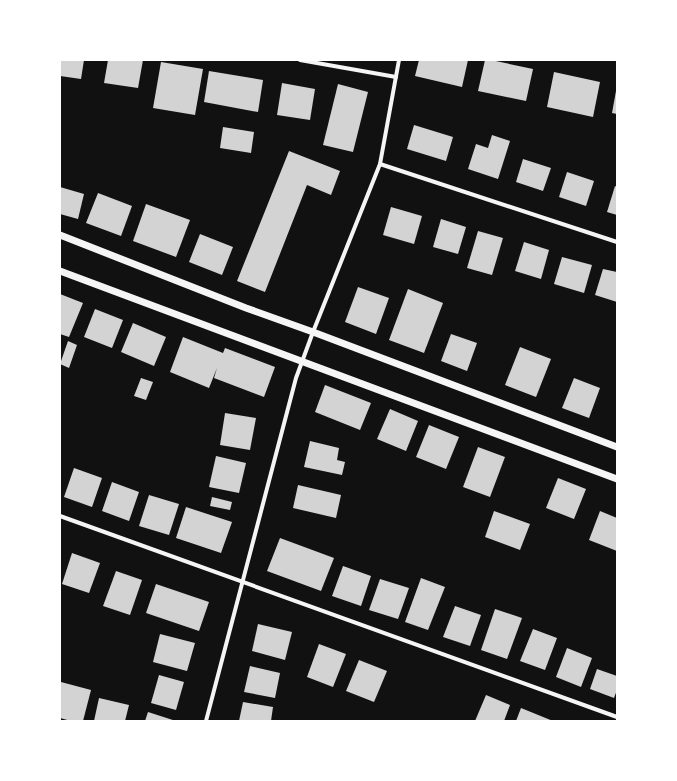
<svg xmlns="http://www.w3.org/2000/svg" width="677" height="781" font-family="'Sofia Sans Condensed',sans-serif">
	<rect width="100%" height="100%" fill="#111"/>
	<g fill="#d3d3d3">
		<polygon points="60,60 84,60 81,79 60,76"/>
		<polygon points="108,60 143,60 138,88 104,83"/>
		<polygon points="419,60 468,60 462,87 415,76"/>
		<polygon points="485,60 491,60 533,69 526,101 478,91"/>
		<polygon points="161,62 203,69 195,115 153,108"/>
		<polygon points="209,71 263,80 258,112 204,102"/>
		<polygon points="554,72 600,82 593,117 547,107"/>
		<polygon points="282,83 315,89 310,120 277,115"/>
		<polygon points="338,84 368,92 353,152 323,145"/>
		<polygon points="616,91 617,91 617,114 612,113"/>
		<polygon points="414,125 453,137 446,161 407,149"/>
		<polygon points="223,127 254,132 251,153 220,148"/>
		<polygon points="492,135 510,141 498,179 468,169 476,144 488,148"/>
		<polygon points="289,151 340,171 331,195 307,185 265,292 237,281"/>
		<polygon points="523,159 551,168 543,191 516,182"/>
		<polygon points="567,172 594,181 586,206 559,197"/>
		<polygon points="615,186 617,187 617,215 607,212"/>
		<polygon points="60,187 84,194 78,219 60,214"/>
		<polygon points="98,193 132,206 121,236 86,223"/>
		<polygon points="146,204 190,220 176,257 133,241"/>
		<polygon points="391,207 422,216 414,244 383,235"/>
		<polygon points="441,219 466,227 458,254 433,247"/>
		<polygon points="478,231 503,238 492,275 467,268"/>
		<polygon points="200,234 233,247 222,275 189,262"/>
		<polygon points="524,242 549,250 541,279 515,271"/>
		<polygon points="562,257 592,265 584,293 554,284"/>
		<polygon points="603,269 617,272 617,302 595,295"/>
		<polygon points="358,287 389,298 376,334 345,322"/>
		<polygon points="408,289 443,303 424,353 389,340"/>
		<polygon points="60,294 83,303 69,337 60,334"/>
		<polygon points="95,309 123,320 112,348 84,337"/>
		<polygon points="133,323 166,337 154,366 121,352"/>
		<polygon points="451,334 477,343 467,371 441,361"/>
		<polygon points="183,337 223,353 225,348 275,367 264,397 214,378 217,368 209,388 170,372"/>
		<polygon points="68,341 77,345 69,368 60,364"/>
		<polygon points="520,347 551,359 536,397 505,385"/>
		<polygon points="141,378 153,382 146,400 134,396"/>
		<polygon points="574,378 600,388 589,418 562,408"/>
		<polygon points="325,385 371,403 360,430 315,412"/>
		<polygon points="390,409 418,421 406,451 377,439"/>
		<polygon points="225,413 256,418 250,450 220,445"/>
		<polygon points="429,425 459,437 446,469 416,457"/>
		<polygon points="310,441 339,448 337,460 345,462 342,475 304,467"/>
		<polygon points="478,447 505,457 490,497 463,487"/>
		<polygon points="216,456 246,463 239,493 209,487"/>
		<polygon points="74,468 102,478 92,507 64,497"/>
		<polygon points="558,478 586,489 574,519 546,508"/>
		<polygon points="112,482 139,492 129,521 102,511"/>
		<polygon points="298,485 341,495 336,518 293,508"/>
		<polygon points="149,495 179,504 169,535 139,526"/>
		<polygon points="212,497 232,502 230,510 210,506"/>
		<polygon points="186,507 232,522 221,553 176,538"/>
		<polygon points="494,511 530,524 520,550 485,537"/>
		<polygon points="600,511 617,518 617,551 589,540"/>
		<polygon points="280,538 334,558 321,591 267,571"/>
		<polygon points="72,553 100,563 89,593 62,584"/>
		<polygon points="343,566 371,576 361,606 332,596"/>
		<polygon points="116,571 142,580 130,615 103,606"/>
		<polygon points="421,578 445,587 428,630 405,622"/>
		<polygon points="380,579 409,588 398,619 369,610"/>
		<polygon points="156,584 209,602 199,631 146,613"/>
		<polygon points="455,606 481,615 470,646 443,637"/>
		<polygon points="495,609 522,618 507,659 481,650"/>
		<polygon points="258,624 292,632 285,660 252,651"/>
		<polygon points="533,629 557,638 545,670 520,661"/>
		<polygon points="160,634 195,643 187,671 153,662"/>
		<polygon points="319,644 346,654 333,687 307,677"/>
		<polygon points="567,648 592,658 581,687 556,677"/>
		<polygon points="359,660 387,671 374,702 346,691"/>
		<polygon points="250,666 280,673 275,698 244,692"/>
		<polygon points="597,669 617,676 617,690 614,698 590,689"/>
		<polygon points="159,675 184,682 176,710 151,703"/>
		<polygon points="61,682 91,690 83,721 71,721 60,718 60,687"/>
		<polygon points="486,695 510,705 504,721 475,721"/>
		<polygon points="99,698 129,705 125,721 94,721"/>
		<polygon points="243,702 273,707 271,721 239,721"/>
		<polygon points="521,708 553,721 516,721"/>
		<polygon points="148,712 176,721 145,721"/>
	</g>
	<g fill="none" stroke-linecap="round" stroke-linejoin="round">
		<g stroke="#f5f5f5" stroke-width="4">
			<polyline points="300,60 396,77"/>
			<polyline points="380,164 617,242"/>
			<polyline points="60,516 617,717"/>
			<polyline points="206,721 296,378 313,332 380,164 399,60"/>
		</g>
		<g stroke="#f5f5f5" stroke-width="7">
			<polyline points="60,235 246,308 313,332 617,447"/>
			<polyline points="60,271 617,479"/>
		</g>
	</g>
	<rect width="677" height="781" fill="none" stroke="#ffffff" stroke-width="122"/>
</svg>
